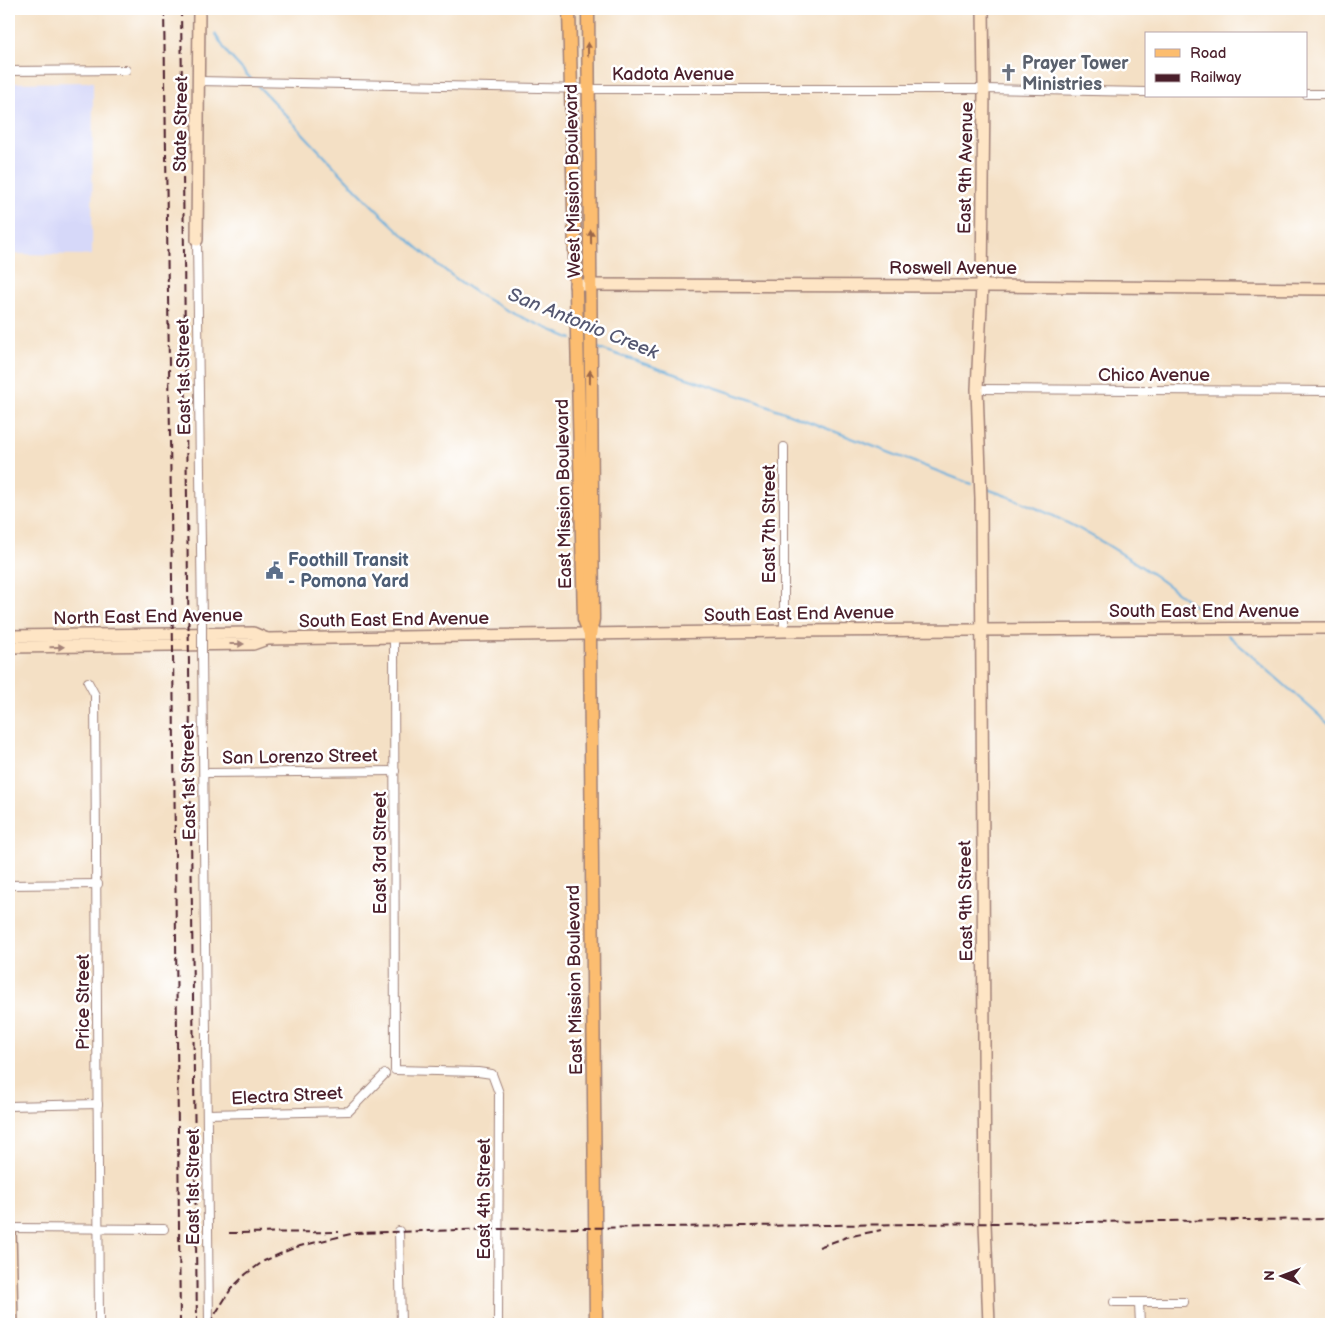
<svg xmlns="http://www.w3.org/2000/svg" width="1340" height="1333" font-family="'Balsamiq Sans',sans-serif">
	<rect width="100%" height="100%" fill="#fff"/>
	<filter id="ink" filterUnits="userSpaceOnUse"><feTurbulence type="fractalNoise" baseFrequency=".02" numOctaves="2"/><feDisplacementMap in="SourceGraphic" scale="10" xChannelSelector="R" yChannelSelector="G"/><feConvolveMatrix kernelMatrix="1 2 1 2 8 2 1 2 1" color-interpolation-filters="sRGB"/></filter>
	<filter id="wash" filterUnits="userSpaceOnUse"><feTurbulence type="fractalNoise" baseFrequency=".0096" numOctaves="4" result="noise"/><feDisplacementMap in="SourceGraphic" scale="20" xChannelSelector="R" yChannelSelector="G"/><feGaussianBlur stdDeviation="1.12" result="paint"/><feColorMatrix in="noise" values="0 0 0 0 0 0 0 0 0 0 0 0 0 0 0 0 0 1.4 0 .05"/><feComposite in="paint" operator="in"/></filter>
	<g filter="url(#wash)">
		<rect width="100%" height="100%" fill="#f4e0c5"/>
		<polygon fill="#d6d8f9" points="93,82 92,255 9,254 9,83"/>
		<g fill="none" stroke-linecap="round" stroke-linejoin="round">
			<g stroke="#65addc" stroke-width="2">
				<polyline points="215,34 228,54 251,79"/>
				<path d="M 258,86 C 325,155 389,232 469,288 C 501,310 537,324 572,339"/>
				<polyline points="595,347 758,402 971,484"/>
				<path d="M 987,489 C 1068,516 1142,562 1207,616"/>
				<polyline points="1228,635 1331,726"/>
			</g>
		</g>
	</g>
	<g filter="url(#ink)">
		<g fill="none" stroke-linecap="round" stroke-linejoin="round">
			<defs>
				<g id="street">
					<polyline points="9,71 126,70"/>
					<polyline points="199,81 589,89 984,89 1146,92"/>
					<polyline points="1306,94 1331,94"/>
					<polyline points="197,240 202,625"/>
					<polyline points="977,389 1331,391"/>
					<polyline points="784,631 784,447"/>
					<polyline points="394,637 395,1070 478,1072 492,1074 499,1093 498,1324"/>
					<polyline points="202,651 209,1324"/>
					<polyline points="88,682 95,695 99,1324"/>
					<polyline points="205,773 395,771"/>
					<polyline points="9,885 98,884"/>
					<polyline points="9,1106 98,1104"/>
					<polyline points="207,1114 349,1111 385,1074"/>
					<polyline points="9,1228 164,1229"/>
					<polyline points="399,1231 401,1324"/>
					<polyline points="1114,1302 1184,1302"/>
					<polyline points="1139,1303 1140,1324"/>
				</g>
				<g id="secondary">
					<polyline points="983,9 984,89 982,286 977,389 981,499 985,1223 989,1324"/>
					<polyline points="197,240 199,9"/>
					<polyline points="575,285 982,286 1331,289"/>
					<polyline points="9,636 253,633 267,639"/>
					<polyline points="9,647 253,644 267,639 784,631 1331,628"/>
					<polyline points="10,1228 12,1324"/>
				</g>
				<g id="primary">
					<polyline points="569,9 584,619 590,635"/>
					<polyline points="588,9 593,619 590,635 596,1324"/>
				</g>
			</defs>
			<use href="#street" stroke="#9f8078" stroke-width="10"/>
			<use href="#secondary" stroke="#9f8078" stroke-width="14"/>
			<use href="#primary" stroke="#9f8078" stroke-width="15"/>
			<use href="#street" stroke="#fff" stroke-width="8"/>
			<use href="#secondary" stroke="#fee5c5" stroke-width="11"/>
			<use href="#primary" stroke="#fcbd6f" stroke-width="12"/>
			<g stroke="#4a1f2b" stroke-width="2" stroke-dasharray="8 4" stroke-linecap="butt">
				<polyline points="164,9 173,651 180,1324"/>
				<polyline points="181,9 197,1324"/>
				<polyline points="229,1233 339,1232"/>
				<polyline points="819,1247 847,1237 881,1230"/>
				<polyline points="209,1324 231,1289 246,1274 264,1261 296,1247 355,1233 498,1229 1331,1219"/>
			</g>
			<defs>
				<polyline id="street-bridge" points="202,625 202,651"/>
			</defs>
			<use href="#street-bridge" stroke="#9f8078" stroke-width="10" stroke-linecap="butt"/>
			<use href="#street-bridge" stroke="#fff" stroke-width="8"/>
		</g>
		<defs><path id="oneway-solid" d="M-6-.8H1V-3.2L6.5 0L1 3.2V.8H-6Z" transform="scale(1.25)"/></defs>
		<g fill="#9a664a">
			<use href="#oneway-solid" transform="translate(588 49) rotate(-91)"/>
			<use href="#oneway-solid" transform="translate(591 237) rotate(-91)"/>
			<use href="#oneway-solid" transform="translate(590 377) rotate(-89)"/>
		</g>
		<g fill="#a48278">
			<use href="#oneway-solid" transform="translate(237 644)"/>
			<use href="#oneway-solid" transform="translate(57 647) rotate(-1)"/>
		</g>
	</g>
	<defs>
		<symbol id="church-bare" viewBox="-9 -9 18 18"><path d="M-1.2-6h2.4v3.5h3.3v2.4h-3.3V6h-2.4V-.1h-3.3v-2.4h3.3Z" fill="#6b7280" stroke="#fff" stroke-width="2.5" paint-order="stroke"/></symbol>
		<symbol id="civic-bare" viewBox="-9 -9 18 18"><path d="M-.6-6.5H3V-4.5H.6V-3L4-1V1h2V6H-6V1h2V-1L-.6-3ZM-1.2 2.5V6h2.4V2.5Z" fill="#5c6f8a" stroke="#fff" stroke-width="2.5" paint-order="stroke"/></symbol>
	</defs>
	<g fill-rule="evenodd">
		<use href="#church-bare" x="996" y="60" width="25" height="25"/>
		<use href="#civic-bare" x="262" y="558" width="25" height="25"/>
	</g>
	<g text-anchor="middle" dominant-baseline="central" stroke-width="5" stroke-linejoin="round" paint-order="stroke">
		<g font-size="18" font-weight="bold" fill="#5b616d" stroke="#fff" text-anchor="start">
			<text x="1022" y="63">Prayer Tower<tspan x="1022" dy="21">Ministries</tspan></text>
		</g>
		<g font-size="18" fill="#4a1f2b" stroke="#fff">
			<text x="673" y="74">Kadota Avenue</text>
			<text transform="translate(181 124) rotate(-89)">State Street</text>
			<text transform="translate(966 168) rotate(-89)">East 9th Avenue</text>
			<text transform="translate(573 181) rotate(-91)">West Mission Boulevard</text>
			<text x="953" y="268">Roswell Avenue</text>
			<text x="1154" y="375">Chico Avenue</text>
			<text transform="translate(184 377) rotate(-91)">East 1st Street</text>
			<text transform="translate(564 494) rotate(-91)">East Mission Boulevard</text>
			<text transform="translate(769 524) rotate(-90)">East 7th Street</text>
			<text x="1204" y="611">South East End Avenue</text>
			<text transform="translate(799 614) rotate(-1)">South East End Avenue</text>
			<text transform="translate(148 617) rotate(-1)">North East End Avenue</text>
			<text transform="translate(394 620) rotate(-1)">South East End Avenue</text>
			<text transform="translate(300 757) rotate(-1)">San Lorenzo Street</text>
			<text transform="translate(189 782) rotate(-91)">East 1st Street</text>
			<text transform="translate(380 853) rotate(-90)">East 3rd Street</text>
			<text transform="translate(966 901) rotate(-91)">East 9th Street</text>
			<text transform="translate(575 980) rotate(-91)">East Mission Boulevard</text>
			<text transform="translate(83 1002) rotate(-90)">Price Street</text>
			<text transform="translate(287 1096) rotate(-3)">Electra Street</text>
			<text transform="translate(193 1187) rotate(-90)">East 1st Street</text>
			<text transform="translate(484 1199) rotate(-90)">East 4th Street</text>
		</g>
		<g font-size="18" font-weight="bold" fill="#4e5e75" stroke="#fff" text-anchor="start">
			<text x="288" y="560">Foothill Transit<tspan x="288" dy="21">- Pomona Yard</tspan></text>
		</g>
		<g font-size="19" font-style="italic" fill="#555872" stroke="#fff">
			<text transform="translate(583 324) rotate(22)">San Antonio Creek</text>
		</g>
	</g>
	<rect width="1340" height="1333" fill="none" stroke="#fff" stroke-width="30"/>
	<rect x="1145" y="32" width="162" height="65" fill="#ffffff" stroke="#b7a5aa"/>
	<rect x="1155" y="49" width="25" height="8" fill="#fcbd6f" stroke="#b7a5aa"/>
	<text x="1190" y="58" font-size="15" fill="#4a1f2b">Road</text>
	<rect x="1155" y="74" width="25" height="8" fill="#4a1f2b" stroke="#b7a5aa"/>
	<text x="1190" y="82" font-size="15" fill="#4a1f2b">Railway</text>
	<g transform="translate(1282 1276) rotate(271)" stroke="#ffffff" stroke-width="4" paint-order="stroke">
	<path d="M0-4L9 19L0 12L-9 19Z" fill="#4a1f2b"/>
	<text y="-8" font-size="14" font-weight="bold" text-anchor="middle" fill="#4a1f2b">N</text>
	</g>
</svg>
